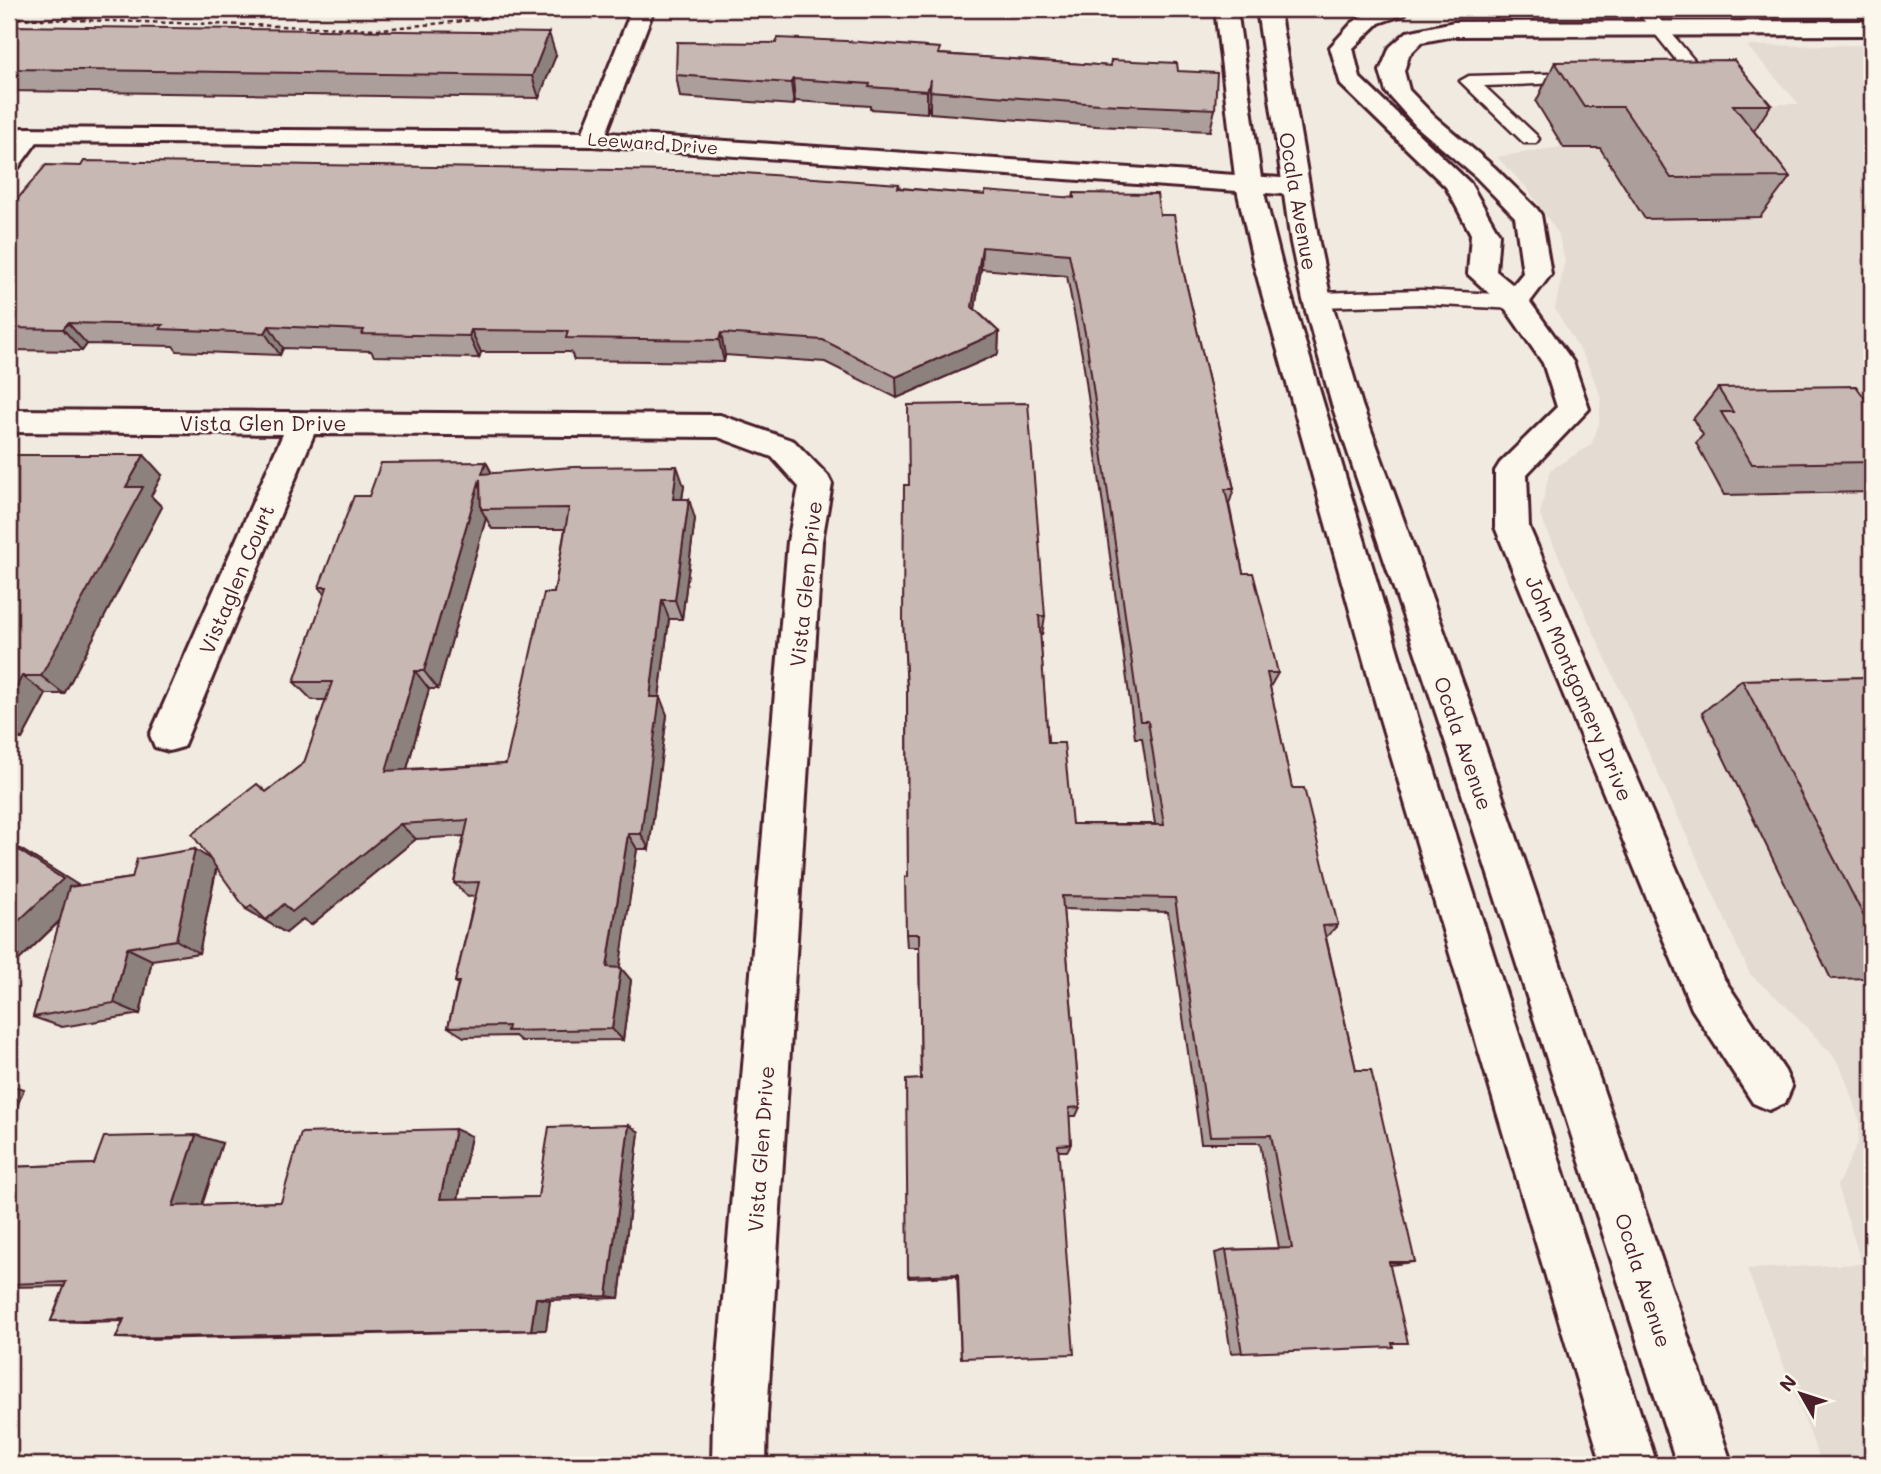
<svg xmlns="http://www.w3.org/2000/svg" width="1881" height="1474" font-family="Mali,sans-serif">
	<rect width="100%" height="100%" fill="#f0eae0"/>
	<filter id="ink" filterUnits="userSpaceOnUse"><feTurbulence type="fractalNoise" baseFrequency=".0143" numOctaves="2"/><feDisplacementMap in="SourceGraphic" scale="14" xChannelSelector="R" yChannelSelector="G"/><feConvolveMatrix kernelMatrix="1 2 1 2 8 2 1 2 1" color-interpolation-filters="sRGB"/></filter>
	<g filter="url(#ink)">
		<polygon fill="#e4dbd2" points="1872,45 1872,1465 1822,1465 1747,1269 1862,1264 1837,1186 1858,1143 1860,1122 1843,1072 1831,1053 1789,1009 1750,974 1540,515 1550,470 1591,445 1599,424 1601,397 1587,362 1555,309 1565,260 1558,233 1527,188 1497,157 1561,147 1536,103 1714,101 1717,105 1799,104 1747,46"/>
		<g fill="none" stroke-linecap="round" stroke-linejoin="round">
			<defs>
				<g id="service">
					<polygon points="1635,9 1651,9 1704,72 1707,76 1704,80 1676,80 1673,76 1676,72 1685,71"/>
					<polygon points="1585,73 1591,74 1594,78 1591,82 1484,86 1536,135 1539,139 1536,143 1524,143 1460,81 1469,76"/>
					<polygon points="1421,290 1515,295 1522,297 1525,302 1522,307 1515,309 1421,304 1317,307 1310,305 1307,300 1310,295 1317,293"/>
				</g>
				<g id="minor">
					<polygon points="632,9 654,9 604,139 601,144 592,146 583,144 580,139"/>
					<polygon points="1374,9 1408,9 1405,14 1379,23 1353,48 1360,78 1470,183 1499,234 1496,271 1513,285 1523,273 1515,217 1476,177 1416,126 1386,92 1380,71 1390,47 1407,32 1454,22 1872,21 1872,35 1454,36 1422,42 1409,55 1404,71 1409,90 1434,116 1494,167 1537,209 1541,215 1551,274 1530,302 1573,362 1589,409 1527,474 1529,527 1724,979 1785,1071 1792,1087 1785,1103 1769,1110 1753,1103 1692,1009 1495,527 1495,471 1500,463 1557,407 1543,363 1505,308 1468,274 1471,234 1446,187 1341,85 1330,47 1352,23"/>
					<path d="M 30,128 L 39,130 L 42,135 L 18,168 L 9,171 C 9,152 9,133 30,128 Z"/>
					<polygon points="9,410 720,415 794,441 828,476 832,484 822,541 767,1416 766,1465 712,1465 713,1416 788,541 799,487 772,457 718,437 314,434 188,735 183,747 169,751 155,747 150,735 283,434 9,432"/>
				</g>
				<polygon id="tertiary" points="9,128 592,132 1296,179 1305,181 1309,187 1305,193 1296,195 592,146 9,142"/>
				<g id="secondary">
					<polygon points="1215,9 1237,9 1262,185 1282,265 1418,719 1657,1465 1602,1465 1380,719 1254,265 1236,185"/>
					<polygon points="1257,9 1279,9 1319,243 1331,300 1362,405 1478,725 1732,1465 1677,1465 1440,725 1332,405 1303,300 1291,243"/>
				</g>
			</defs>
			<use href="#service" stroke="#4a1f2b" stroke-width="5"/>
			<use href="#minor" stroke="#4a1f2b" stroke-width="6"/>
			<use href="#tertiary" stroke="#4a1f2b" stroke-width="6"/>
			<use href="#secondary" stroke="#4a1f2b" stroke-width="6"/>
			<polyline stroke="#4a1f2b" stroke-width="2.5" stroke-dasharray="4.5 3.5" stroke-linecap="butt" points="9,18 381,29 475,20 530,9"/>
			<use href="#service" fill="#fbf7ec" fill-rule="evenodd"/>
			<use href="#minor" fill="#fbf7ec" fill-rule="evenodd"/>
			<use href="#tertiary" fill="#fbf7ec" fill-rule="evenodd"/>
			<use href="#secondary" fill="#fbf7ec" fill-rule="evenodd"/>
		</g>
		<g fill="#ac9e9a" stroke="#4a1f2b" stroke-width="2" fill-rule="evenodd">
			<polygon points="9,26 556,55 539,98 9,91"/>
			<polygon points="940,54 1110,66 1111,60 1178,71 1215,109 1210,131 1096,126 930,113 930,104 927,113 870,109 870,106 795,101 794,105 680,97 676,75"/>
			<polygon points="1555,62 1771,105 1754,131 1790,177 1760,217 1645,219 1600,148 1564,148 1536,102"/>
			<polygon points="899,184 900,188 985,195 1073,198 1074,193 1160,215 1184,274 1234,489 1229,504 1243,573 1278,673 1270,687 1292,788 1338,925 1326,937 1356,1070 1415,1262 1390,1265 1393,1343 1231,1353 1215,1253 1226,1250 1279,1248 1260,1143 1201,1143 1168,912 1063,909 1080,1107 1076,1116 1069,1116 1071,1144 1067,1151 1058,1151 961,1358 957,1276 909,1278 908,1276 921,1079 919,947 907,947 906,934 908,877 907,689 903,620 1045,616 1042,635 1040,635 1048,743 1072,824 1155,824 1142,738 1135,738 1083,360 1067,276 981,269 975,309 999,332 998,354 897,398 825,362 725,355 724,362 574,360 571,352 481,352 479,358 374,356 371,351 283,348 280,355 177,351 173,346 87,344 82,351 9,350 9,209"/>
			<polygon points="1718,388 1872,408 1872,492 1724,495 1696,443 1703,435 1693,419"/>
			<polygon points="9,455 162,475 151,496 162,507 64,694 46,694 22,739 9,739"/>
			<path d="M 486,462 L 492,473 L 684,486 L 682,499 L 695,519 L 682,619 L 669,619 L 659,697 L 667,715 L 649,849 L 637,849 L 619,968 L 631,980 L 623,1040 L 521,1041 L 515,1036 L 464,1037 L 448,1027 L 458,984 L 455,982 L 475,896 L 468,897 L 454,883 L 464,836 L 416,839 L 311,925 L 303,919 L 286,933 L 246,909 L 217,867 L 199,953 L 152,960 L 140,1014 L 62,1027 L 33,1017 L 60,921 L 9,970 L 9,842 L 79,886 L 132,878 L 211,860 L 257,784 L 266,792 L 304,763 L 326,700 L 312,700 L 294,682 L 325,594 L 319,587 L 369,496 ZM 486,518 L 492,529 L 565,529 L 554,593 L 506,764 L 407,769 L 429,689 L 438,689 Z"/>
			<polygon points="1872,677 1872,978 1831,979 1702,713 1742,680"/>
			<polygon points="629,1125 639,1132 619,1298 550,1300 546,1330 147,1339 116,1338 123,1321 84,1322 51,1321 65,1286 9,1287 9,1167 94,1164 222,1143 202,1205 281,1202 471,1136 458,1199 538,1197"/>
		</g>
		<g fill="#8c817d" stroke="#4a1f2b" stroke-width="2">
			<polygon points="549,33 556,55 539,98 532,76"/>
			<polygon points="793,79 795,101 794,105 791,83"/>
			<polygon points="931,79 930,104 927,113 927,91"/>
			<polygon points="982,247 981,269 972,329 972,307"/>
			<polygon points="68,323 87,344 82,351 63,329"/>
			<polygon points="269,326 283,348 280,355 265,333"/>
			<polygon points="471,330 481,352 479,358 469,336"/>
			<polygon points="999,332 998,354 897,398 896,377"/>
			<polygon points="721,333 725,355 724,362 719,340"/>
			<polygon points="144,455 162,475 151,496 162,507 64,694 41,676 126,487"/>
			<polygon points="486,462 496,482 482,474"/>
			<polygon points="677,466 684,486 679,519 673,499"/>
			<polygon points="480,479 481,509 486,518 438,689 424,671"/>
			<polygon points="689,499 695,519 682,619 675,600"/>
			<polygon points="662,600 669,619 657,713 660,697 667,715 649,849 641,834 650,697"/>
			<polygon points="415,671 429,689 402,787 386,771"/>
			<polygon points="22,676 46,694 22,739 9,730 9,700"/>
			<polygon points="400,824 416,839 311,925 303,919 286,933 246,909 251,905 284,904"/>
			<polygon points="628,834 637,849 618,979 607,967"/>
			<polygon points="9,842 89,892 9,970"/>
			<polygon points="195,849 217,864 199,953 176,940"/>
			<polygon points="127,948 152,960 140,1014 114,1003"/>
			<polygon points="621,968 631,980 623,1040 612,1029"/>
			<polygon points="9,1085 24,1089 9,1127"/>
			<polygon points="629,1125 639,1132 619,1298 607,1296"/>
			<polygon points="455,1129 471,1136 457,1204 440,1199"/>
			<polygon points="196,1135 222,1143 200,1211 173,1206"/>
			<polygon points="536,1298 550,1300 546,1330 531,1330"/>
		</g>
		<g fill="#c8b8b3" stroke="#4a1f2b" stroke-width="2" fill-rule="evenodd">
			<polygon points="9,26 549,33 532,76 9,69"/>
			<polygon points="778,38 846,41 940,48 938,54 1111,66 1111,60 1177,63 1178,71 1217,73 1215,109 1099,104 930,91 931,79 927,91 869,87 870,84 793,79 791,83 676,75 677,42 776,43"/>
			<polygon points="1734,60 1771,105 1733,105 1790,177 1671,178 1623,107 1584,107 1555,62"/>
			<polygon points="84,161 730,172 899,184 898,188 985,195 985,191 1074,198 1074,193 1157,194 1160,215 1174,215 1184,274 1234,489 1225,489 1243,573 1253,573 1268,631 1278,673 1267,673 1292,788 1304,788 1338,925 1323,926 1356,1070 1371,1070 1415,1262 1389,1262 1408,1343 1392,1343 1393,1347 1242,1353 1226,1250 1292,1248 1271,1135 1210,1136 1175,898 1062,896 1080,1107 1069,1108 1071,1144 1058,1145 1074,1354 961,1358 958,1274 908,1276 906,1080 921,1079 919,934 906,934 905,877 908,877 907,686 903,620 904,485 909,485 908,405 1028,403 1045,616 1039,616 1048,743 1064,743 1072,824 1164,825 1148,721 1140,721 1086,338 1069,254 982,247 972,307 999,332 896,377 823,340 721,333 719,340 566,338 568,331 471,330 469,336 362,334 364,330 269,326 265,333 160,329 163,325 68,323 63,329 9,328 9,209 46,165 81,166"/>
			<polygon points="1856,386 1872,408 1872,462 1752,464 1721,412 1733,412 1718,388"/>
			<polygon points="9,455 144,455 126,487 143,487 41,676 22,676 9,700"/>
			<path d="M 486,462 L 482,474 L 573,467 L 677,466 L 673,499 L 689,499 L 675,600 L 662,600 L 650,697 L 660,697 L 641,834 L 628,834 L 607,967 L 621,968 L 612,1029 L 507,1031 L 508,1026 L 448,1027 L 459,982 L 455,982 L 479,882 L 454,883 L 468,820 L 400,824 L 292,912 L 284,904 L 266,920 L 251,905 L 246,909 L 192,834 L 257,784 L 266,792 L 304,763 L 332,682 L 294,682 L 327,587 L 319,587 L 354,496 L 369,496 L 381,463 ZM 480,479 L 481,509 L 569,508 L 554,593 L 544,593 L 506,764 L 386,771 L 415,671 L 424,671 Z"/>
			<polygon points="1872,677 1872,932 1742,680"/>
			<polygon points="9,844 63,879 9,930"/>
			<polygon points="195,849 176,940 127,948 114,1003 33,1017 69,887 132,878 137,859"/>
			<polygon points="629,1125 607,1296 536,1298 531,1330 116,1338 124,1319 51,1321 66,1282 9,1284 9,1167 94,1164 104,1137 196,1135 173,1206 281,1202 301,1133 455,1129 440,1199 538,1197 549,1127"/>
		</g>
	</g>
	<g text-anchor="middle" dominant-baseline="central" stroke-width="5" stroke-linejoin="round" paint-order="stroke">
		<g font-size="18" fill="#4a1f2b" stroke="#fbf7ec">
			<text transform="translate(653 143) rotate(4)">Leeward Drive</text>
		</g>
		<g font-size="21" fill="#4a1f2b" stroke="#fbf7ec">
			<text transform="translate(1299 201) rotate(80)">Ocala Avenue</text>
			<text x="263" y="422">Vista Glen Drive</text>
			<text transform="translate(236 579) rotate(-67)">Vistaglen Court</text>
			<text transform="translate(805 584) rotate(-84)">Vista Glen Drive</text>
			<text transform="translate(1580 688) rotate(67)">John Montgomery Drive</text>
			<text transform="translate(1464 743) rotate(71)">Ocala Avenue</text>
			<text transform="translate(760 1149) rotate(-86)">Vista Glen Drive</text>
			<text transform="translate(1644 1280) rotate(72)">Ocala Avenue</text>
		</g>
	</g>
	<rect width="1881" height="1474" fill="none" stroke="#fbf7ec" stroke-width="35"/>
	<rect x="18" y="18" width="1846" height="1439" fill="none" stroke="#4a1f2b" stroke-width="2.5" filter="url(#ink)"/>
	<g transform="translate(1801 1394) rotate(309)" stroke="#fbf7ec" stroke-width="5" paint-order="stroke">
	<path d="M0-5L12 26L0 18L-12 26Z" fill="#4a1f2b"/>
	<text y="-10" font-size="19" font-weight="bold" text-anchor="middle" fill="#4a1f2b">N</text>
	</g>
</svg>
